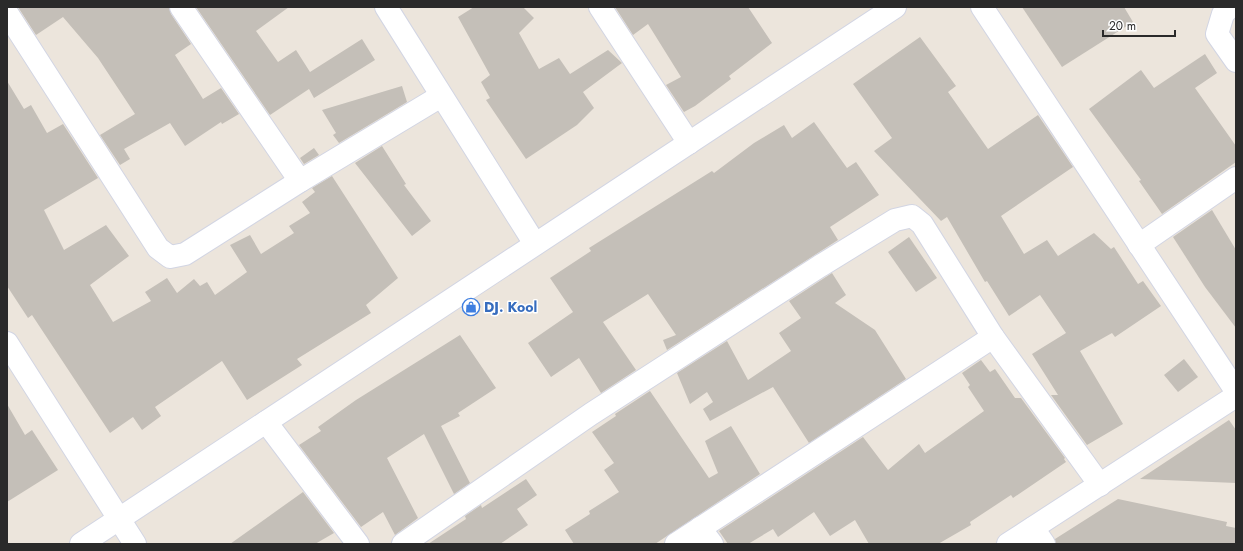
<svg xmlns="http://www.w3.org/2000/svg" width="1243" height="551" font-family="Jost,sans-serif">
	<rect width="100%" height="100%" fill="#ece5dc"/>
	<g fill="#c4bfb8">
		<polygon points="18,7 169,7 171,14 191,44 175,55 203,99 221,88 239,114 222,124 221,122 185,146 170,123 124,149 130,159 120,165 100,135 135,114 98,58 63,17 36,35"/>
		<polygon points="196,7 289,7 256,31 278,62 296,50 310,72 362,39 375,60 314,98 309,89 270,115"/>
		<polygon points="474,7 523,7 534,18 519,33 539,69 559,58 570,74 608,50 622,63 583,92 594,108 577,125 526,159 486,100 490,98 481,82 490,75 458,17"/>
		<polygon points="615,7 748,7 772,43 729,76 731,79 695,106 684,112 666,85 681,77 648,24 633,35"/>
		<polygon points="1022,7 1124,7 1133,22 1062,67"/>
		<polygon points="920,37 956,86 948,92 988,149 1038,115 1073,167 1001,216 1024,254 1047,240 1058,256 1094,233 1111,249 1114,247 1138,284 1143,281 1161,306 1115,337 1112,333 1080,351 1123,424 1087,445 1051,395 1058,395 1032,354 1066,333 1040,295 1009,316 987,281 985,282 947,217 941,221 874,151 892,138 853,84"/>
		<polygon points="1205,54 1217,73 1195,88 1236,146 1236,162 1162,214 1139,181 1141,180 1089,109 1141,70 1154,88"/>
		<polygon points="7,81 24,109 31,105 47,133 63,124 98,178 44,210 64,250 106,225 129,256 90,285 113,322 151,301 145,292 167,278 177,293 194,279 200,286 207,282 215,295 247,272 230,245 250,235 261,254 294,233 289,226 310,213 302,202 315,192 312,188 332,176 398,278 366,305 371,313 297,359 302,365 247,400 222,361 155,407 161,416 142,430 133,417 110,433 32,315 28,318 7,286"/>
		<polygon points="402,86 407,102 339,143 333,135 336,133 322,110"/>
		<polygon points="814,122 847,168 856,162 879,195 830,227 838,240 667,350 663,340 676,335 648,294 603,322 636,370 601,393 579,358 551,377 528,343 573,312 550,278 591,251 589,248 712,171 714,173 754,143 784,125 792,138"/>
		<polygon points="382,146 406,184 404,185 431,221 412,236 355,163"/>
		<polygon points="314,148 319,155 304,164 300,158"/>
		<polygon points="1212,210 1236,250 1236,328 1205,287 1173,237"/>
		<polygon points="909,237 937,278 916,292 888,252"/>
		<polygon points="832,273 846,295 835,303 875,330 906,379 809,443 773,387 710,421 703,409 713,402 707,392 690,404 677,373 727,341 748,380 791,351 779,333 801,318 789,301"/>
		<polygon points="460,335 496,388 458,413 460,416 441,426 470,483 454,494 424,434 387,458 418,518 395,535 383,512 361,527 299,445 321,431 318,427 356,400"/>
		<polygon points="1184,359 1198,377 1178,392 1164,375"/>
		<polygon points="981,360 990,372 995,369 1015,398 1021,398 1065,458 1064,459 1066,462 1013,498 1011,495 970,522 971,525 938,544 869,544 855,520 830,536 814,512 778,537 773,529 748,544 728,544 719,531 863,437 888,470 919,444 925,453 984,411 968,387 970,385 962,373"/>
		<polygon points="650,391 709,478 718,473 705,441 731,426 760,474 655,544 574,544 565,530 590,514 589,511 619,492 604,470 614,463 592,432 616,416 615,414"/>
		<polygon points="7,404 25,435 32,430 58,470 7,502"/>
		<polygon points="1229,420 1236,430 1236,483 1140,479"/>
		<polygon points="526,479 537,495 517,509 528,525 500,544 428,544 466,519 465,516 481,505 482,508"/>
		<polygon points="303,492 334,533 315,544 230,544"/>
		<polygon points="1118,499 1227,522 1226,526 1236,528 1236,544 1056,544 1055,539"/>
	</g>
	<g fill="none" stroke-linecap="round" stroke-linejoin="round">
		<defs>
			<g id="minor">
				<polyline points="181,7 300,181"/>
				<polyline points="386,7 535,244"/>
				<polyline points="600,7 689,143"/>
				<polyline points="982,7 1236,391"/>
				<polyline points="1230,7 1223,14 1217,34 1236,61"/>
				<polyline points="7,13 158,248 170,257 185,254 300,181 441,96"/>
				<polyline points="1139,245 1236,178"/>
				<polyline points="7,343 135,544"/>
				<polyline points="266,422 358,544"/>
				<polyline points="700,528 712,544"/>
				<polyline points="1033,528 1044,544"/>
				<polyline points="81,544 895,7"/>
				<polyline points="403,544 591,414 820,266 895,220 912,216 922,224 993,337 1100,485"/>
				<polyline points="676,544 993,337"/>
				<polyline points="1008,544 1236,396"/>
			</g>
		</defs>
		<use href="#minor" stroke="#d2d5e3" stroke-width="24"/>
		<use href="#minor" stroke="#fff" stroke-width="22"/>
	</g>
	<defs>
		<symbol id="shop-ring" viewBox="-11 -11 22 22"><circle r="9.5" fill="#fff" stroke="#3f7fe0" stroke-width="1.5"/><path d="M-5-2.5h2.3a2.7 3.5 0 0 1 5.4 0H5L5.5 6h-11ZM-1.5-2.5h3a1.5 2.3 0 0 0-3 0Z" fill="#3f7fe0"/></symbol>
	</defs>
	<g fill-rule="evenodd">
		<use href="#shop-ring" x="461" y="297" width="20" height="20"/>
	</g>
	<g text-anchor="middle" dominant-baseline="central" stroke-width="3" stroke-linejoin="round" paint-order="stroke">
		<g font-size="14" font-weight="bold" fill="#366cbe" stroke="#fff" text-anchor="start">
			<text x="484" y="307">DJ. Kool</text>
		</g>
	</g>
	<rect width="1243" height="551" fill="none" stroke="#2a2a2a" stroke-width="16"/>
	<path d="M1103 30v6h72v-6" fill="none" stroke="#2a2a2a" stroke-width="2"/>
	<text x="1109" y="30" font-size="12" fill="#2a2a2a" stroke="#ffffff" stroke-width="3" paint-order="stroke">20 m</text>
</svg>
